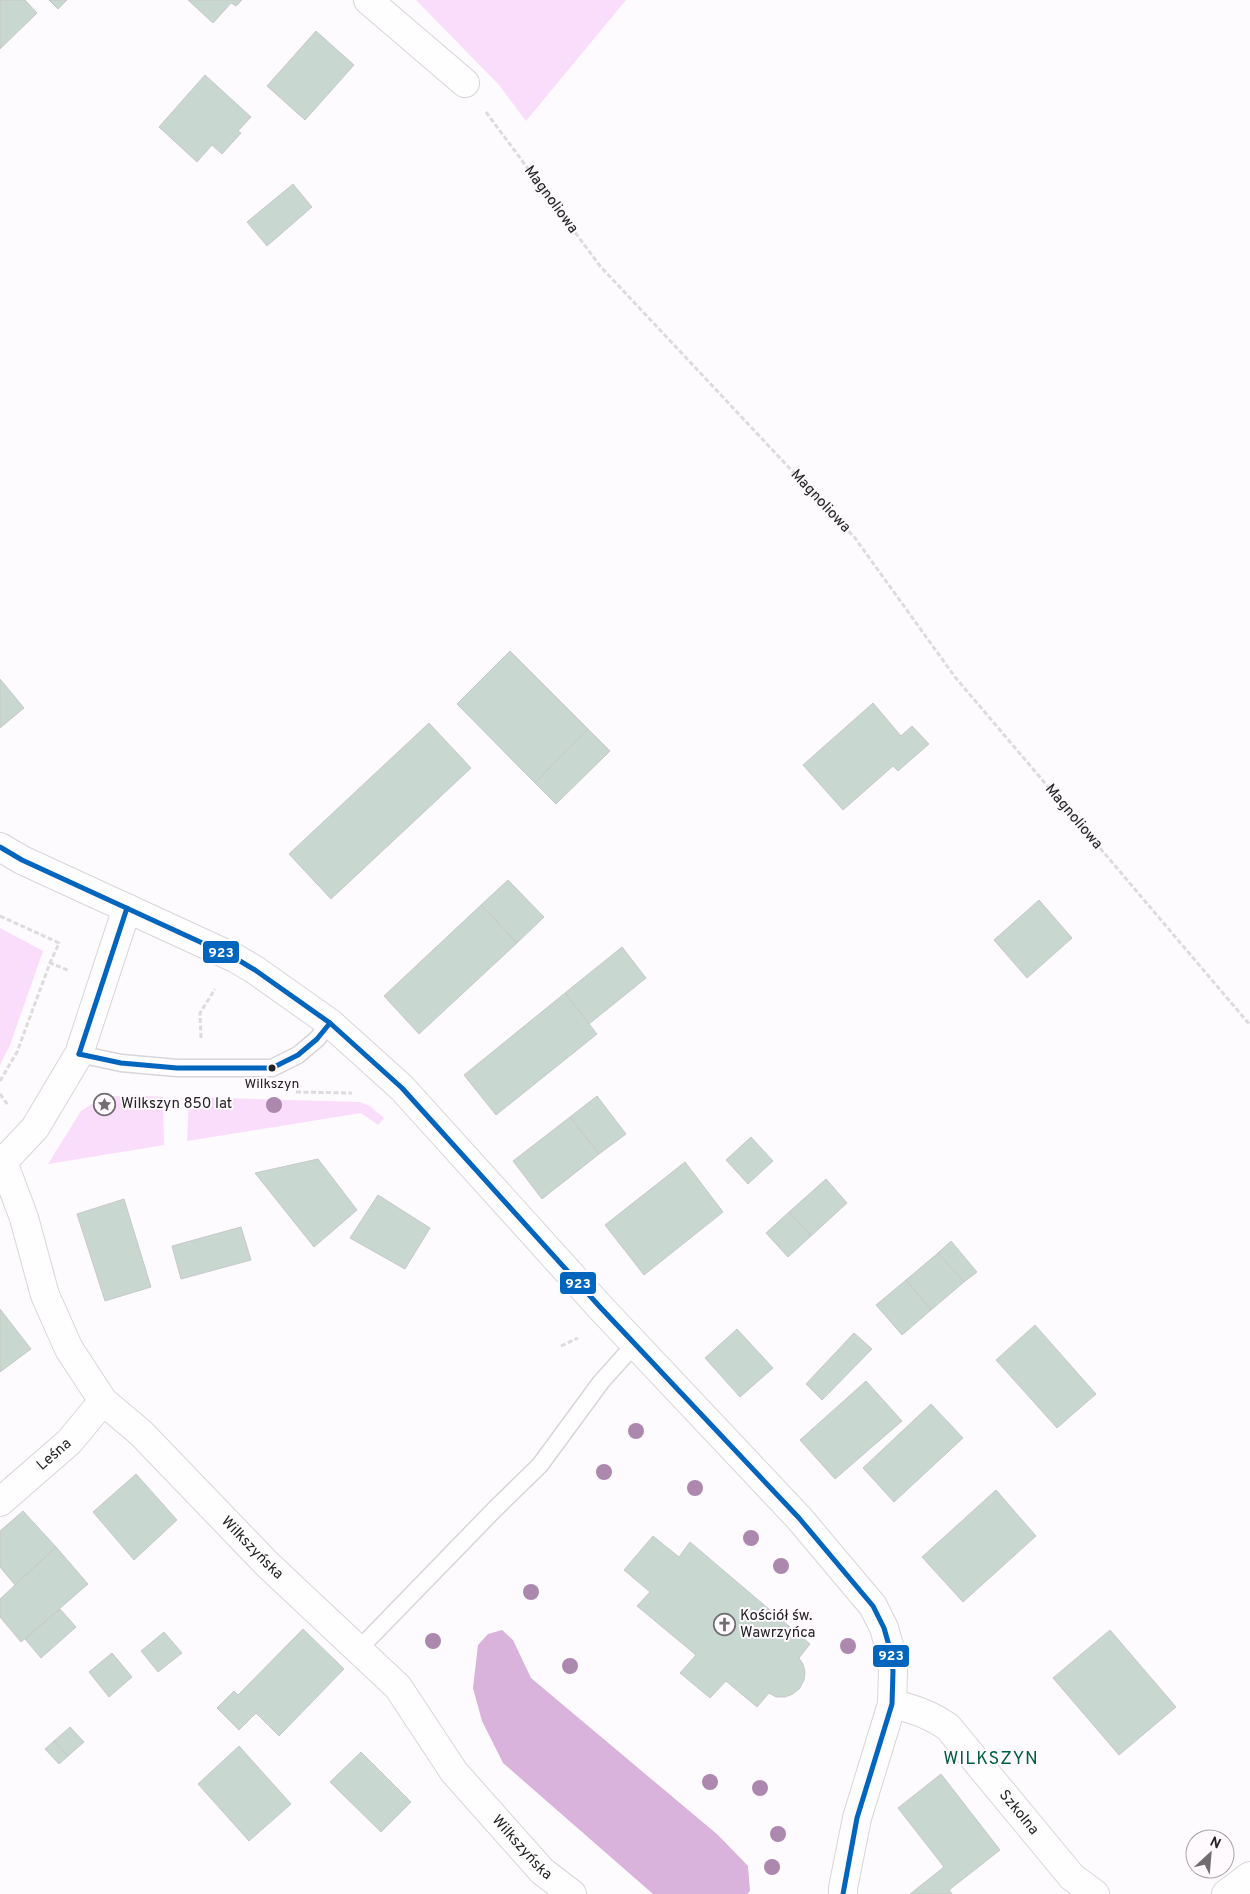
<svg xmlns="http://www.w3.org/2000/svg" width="1250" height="1894" font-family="Overpass,sans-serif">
	<rect width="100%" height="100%" fill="#fdfbfd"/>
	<g fill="#fadcfb">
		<polygon points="416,0 626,0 526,121 499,85"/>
		<polygon points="0,928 43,951 10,1045 0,1065"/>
		<polygon points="134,1095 163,1097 164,1145 48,1164 81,1111 103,1097"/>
		<polygon points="189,1097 360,1102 370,1106 384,1118 378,1125 361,1113 187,1141"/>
	</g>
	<polygon fill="#d9b3db" points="502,1630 513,1640 531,1678 718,1835 748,1866 750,1891 747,1894 653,1894 503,1763 482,1721 473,1688 478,1645 488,1634"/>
	<g fill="#c8d7cf" stroke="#c8c9c9">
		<polygon points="0,0 25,0 37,13 0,49"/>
		<polygon points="49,0 67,0 58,9"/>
		<polygon points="188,0 242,0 236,6 231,3 213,23"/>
		<polygon points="316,31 354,65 305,120 267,86"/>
		<polygon points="205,75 251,117 238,131 241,133 222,154 212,145 197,162 159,127"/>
		<polygon points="293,184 312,207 267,246 247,222"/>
		<polygon points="510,651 588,729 535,783 457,704"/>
		<polygon points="0,679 24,708 0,728"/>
		<polygon points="873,703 901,736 912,726 929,744 898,771 893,766 843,810 803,765"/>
		<polygon points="429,723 471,768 331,899 289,854"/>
		<polygon points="588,729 610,751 556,804 535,783"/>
		<polygon points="508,880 544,917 517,943 481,905"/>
		<polygon points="1039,900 1072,938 1027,978 994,940"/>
		<polygon points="481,905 517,943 419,1034 384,996"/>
		<polygon points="622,947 646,978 589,1024 565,993"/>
		<polygon points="565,993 597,1034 496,1115 464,1075"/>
		<polygon points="597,1096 626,1134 599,1154 570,1117"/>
		<polygon points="570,1117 599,1154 542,1199 513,1161"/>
		<polygon points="751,1137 773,1161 748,1184 726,1160"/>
		<polygon points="318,1159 357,1210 314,1247 255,1173"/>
		<polygon points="685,1162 723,1212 644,1275 605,1225"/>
		<polygon points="826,1179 847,1203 811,1236 789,1212"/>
		<polygon points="378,1195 430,1228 405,1269 350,1238"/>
		<polygon points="124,1199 151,1287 105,1301 77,1214"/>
		<polygon points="789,1212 811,1236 788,1257 766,1233"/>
		<polygon points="241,1227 251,1260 181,1279 172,1246"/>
		<polygon points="951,1241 977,1272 964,1282 938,1253"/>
		<polygon points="938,1253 964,1282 931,1310 906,1280"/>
		<polygon points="906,1280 931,1310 902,1335 876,1305"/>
		<polygon points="0,1309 31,1349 0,1372"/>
		<polygon points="1035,1325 1096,1394 1057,1428 996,1360"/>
		<polygon points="737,1329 773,1368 740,1397 705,1358"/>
		<polygon points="854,1333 872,1349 822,1400 806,1384"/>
		<polygon points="866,1381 902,1421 835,1479 800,1440"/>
		<polygon points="931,1404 963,1438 894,1502 863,1468"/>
		<polygon points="136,1474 177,1520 134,1560 93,1512"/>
		<polygon points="996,1490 1036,1536 963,1602 922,1557"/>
		<polygon points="23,1511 56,1547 15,1585 0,1567 0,1531"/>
		<polygon points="653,1536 679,1557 690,1542 810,1644 799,1658 803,1664 805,1672 804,1680 800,1688 793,1694 785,1697 776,1697 769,1693 757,1707 726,1681 710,1698 680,1673 696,1655 637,1606 650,1592 624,1570"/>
		<polygon points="56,1547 88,1584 21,1642 0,1617 0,1599"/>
		<polygon points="60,1609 76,1627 41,1658 25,1639"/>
		<polygon points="303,1629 344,1669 279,1736 256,1713 239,1730 217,1708 234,1691 238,1695"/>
		<polygon points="1110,1630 1176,1707 1119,1755 1053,1678"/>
		<polygon points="164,1632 182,1653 158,1672 141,1651"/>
		<polygon points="112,1653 132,1677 109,1697 89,1672"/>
		<polygon points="70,1727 84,1742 68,1756 54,1741"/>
		<polygon points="54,1741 68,1756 59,1764 45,1749"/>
		<polygon points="239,1746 291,1804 249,1841 198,1784"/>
		<polygon points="361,1752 411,1802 381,1832 330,1782"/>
		<polygon points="941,1774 1000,1850 949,1890 952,1894 910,1894 944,1867 898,1808"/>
	</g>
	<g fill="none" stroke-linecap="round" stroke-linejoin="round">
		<defs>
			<g id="lane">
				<polyline points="79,1054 121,1063 177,1068 272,1068 298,1055 317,1039 330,1023"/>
				<polyline points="359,1649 494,1510 540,1465 601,1382 635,1344"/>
			</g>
			<g id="street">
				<polyline points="368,0 465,83"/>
				<path id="s2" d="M 0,1160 L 3,1162 L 24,1218 L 45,1295 L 69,1349 L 103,1401 L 141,1433 L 267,1564 L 398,1687 L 454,1772 L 542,1871 L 572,1894"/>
				<polyline points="3,1162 35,1128 79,1054 127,908"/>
				<path id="s3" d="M 0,1502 L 69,1442 L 103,1401"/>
				<path id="s4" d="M 892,1704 C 912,1708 931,1715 948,1727 L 1072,1877 L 1095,1894"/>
				<polyline points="1226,1894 1250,1876"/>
			</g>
			<polyline id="secondary" points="0,847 22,860 235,958 255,970 330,1023 402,1088 600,1307 799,1518 873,1606 884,1628 890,1649 893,1671 892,1704 857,1818 843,1888 843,1894"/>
		</defs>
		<use href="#lane" stroke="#d8d6d8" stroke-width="19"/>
		<use href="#street" stroke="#d8d6d8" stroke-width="30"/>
		<use href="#secondary" stroke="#d8d6d8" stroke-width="30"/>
		<g stroke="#dddcdd" stroke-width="3" stroke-dasharray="5 2.5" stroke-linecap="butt">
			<path id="s1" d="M 486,112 L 600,266 L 855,538 L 955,677 L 1250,1025"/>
			<polyline points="0,916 59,943 50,963"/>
			<polyline points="201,1038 200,1013 215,989"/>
			<polyline points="0,1081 17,1052 50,963 70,971"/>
			<polyline points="296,1092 352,1093"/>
			<polyline points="0,1094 8,1105"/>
			<polyline points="561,1346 578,1338"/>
		</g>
		<use href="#lane" stroke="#fffeff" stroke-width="16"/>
		<use href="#street" stroke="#fffeff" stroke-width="28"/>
		<use href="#secondary" stroke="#fffeff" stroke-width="28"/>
		<defs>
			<g id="bus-1">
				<polyline points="0,847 22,860 235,958 255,970 330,1023 402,1088 600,1307 799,1518 873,1606 884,1628 890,1649 893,1671 892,1704 857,1818 843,1894"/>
				<polyline points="79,1054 121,1063 177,1068 272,1068 298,1055 317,1039 330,1023"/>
				<polyline points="79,1054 127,908"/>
			</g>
		</defs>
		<use href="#bus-1" stroke="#fefafe" stroke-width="9"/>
		<use href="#bus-1" stroke="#0065bd" stroke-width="5"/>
	</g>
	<g fill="#ac88ae">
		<circle cx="274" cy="1105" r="8"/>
		<circle cx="636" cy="1431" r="8"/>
		<circle cx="604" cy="1472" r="8"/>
		<circle cx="695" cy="1488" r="8"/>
		<circle cx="751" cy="1538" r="8"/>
		<circle cx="781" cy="1566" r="8"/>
		<circle cx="531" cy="1592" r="8"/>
		<circle cx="433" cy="1641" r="8"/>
		<circle cx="848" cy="1646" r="8"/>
		<circle cx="570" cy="1666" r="8"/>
		<circle cx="710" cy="1782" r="8"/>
		<circle cx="760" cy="1788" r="8"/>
		<circle cx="778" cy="1834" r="8"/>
		<circle cx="772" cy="1867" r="8"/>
	</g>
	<defs>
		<symbol id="sight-ring" viewBox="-11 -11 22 22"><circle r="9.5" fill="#fefafe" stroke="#706e70" stroke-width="1.5"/><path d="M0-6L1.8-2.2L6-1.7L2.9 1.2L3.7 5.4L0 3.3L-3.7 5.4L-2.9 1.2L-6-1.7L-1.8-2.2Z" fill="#706e70"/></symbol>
		<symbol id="church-ring" viewBox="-11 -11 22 22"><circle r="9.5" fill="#fefafe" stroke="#706e70" stroke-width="1.5"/><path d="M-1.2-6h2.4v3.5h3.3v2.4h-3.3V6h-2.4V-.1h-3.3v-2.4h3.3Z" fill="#706e70"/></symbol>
	</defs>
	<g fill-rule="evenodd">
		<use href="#sight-ring" x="92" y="1092" width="25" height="25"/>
		<use href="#church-ring" x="712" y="1612" width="25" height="25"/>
	</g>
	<circle fill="#242224" stroke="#fefafe" stroke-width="2" cx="272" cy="1068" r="4.5"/>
	<g text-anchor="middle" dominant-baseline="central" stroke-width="4" stroke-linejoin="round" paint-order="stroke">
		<g font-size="14" fill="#242224" stroke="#fefafe">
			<text x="272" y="1084">Wilkszyn</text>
		</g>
		<g font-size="15" fill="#242224" stroke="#fefafe">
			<text stroke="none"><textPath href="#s1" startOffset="109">Magnoliowa</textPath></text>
			<text stroke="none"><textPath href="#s1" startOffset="514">Magnoliowa</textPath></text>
			<text stroke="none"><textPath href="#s1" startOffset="919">Magnoliowa</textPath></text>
			<text stroke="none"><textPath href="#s3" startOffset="72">Leśna</textPath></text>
			<text stroke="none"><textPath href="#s2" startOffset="474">Wilkszyńska</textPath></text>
			<text stroke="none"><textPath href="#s4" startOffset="172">Szkolna</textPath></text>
			<text stroke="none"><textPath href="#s2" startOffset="879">Wilkszyńska</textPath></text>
		</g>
		<g font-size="15" fill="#242224" stroke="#fefafe" text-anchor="start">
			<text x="121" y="1104">Wilkszyn 850 lat</text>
			<text x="740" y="1616">Kościół św.<tspan x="740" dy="17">Wawrzyńca</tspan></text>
		</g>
		<g font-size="18" letter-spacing="1" fill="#00603a" stroke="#fefafe">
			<text x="991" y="1759">WILKSZYN</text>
		</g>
	</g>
	<g stroke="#fefafe" stroke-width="2">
		<rect x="202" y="940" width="38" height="24" rx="5" fill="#0065bd"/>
		<rect x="559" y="1271" width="38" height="24" rx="5" fill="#0065bd"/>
		<rect x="872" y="1644" width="38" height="24" rx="5" fill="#0065bd"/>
	</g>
	<g font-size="14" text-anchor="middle" font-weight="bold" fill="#fff">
		<text x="221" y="957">923</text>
		<text x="578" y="1288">923</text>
		<text x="891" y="1660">923</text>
	</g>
	<g transform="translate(1210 1854) rotate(26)"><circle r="24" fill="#fefafe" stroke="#a7a4a7"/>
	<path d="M0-4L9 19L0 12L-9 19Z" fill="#706e70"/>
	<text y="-8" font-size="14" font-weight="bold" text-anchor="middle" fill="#242224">N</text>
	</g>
</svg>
